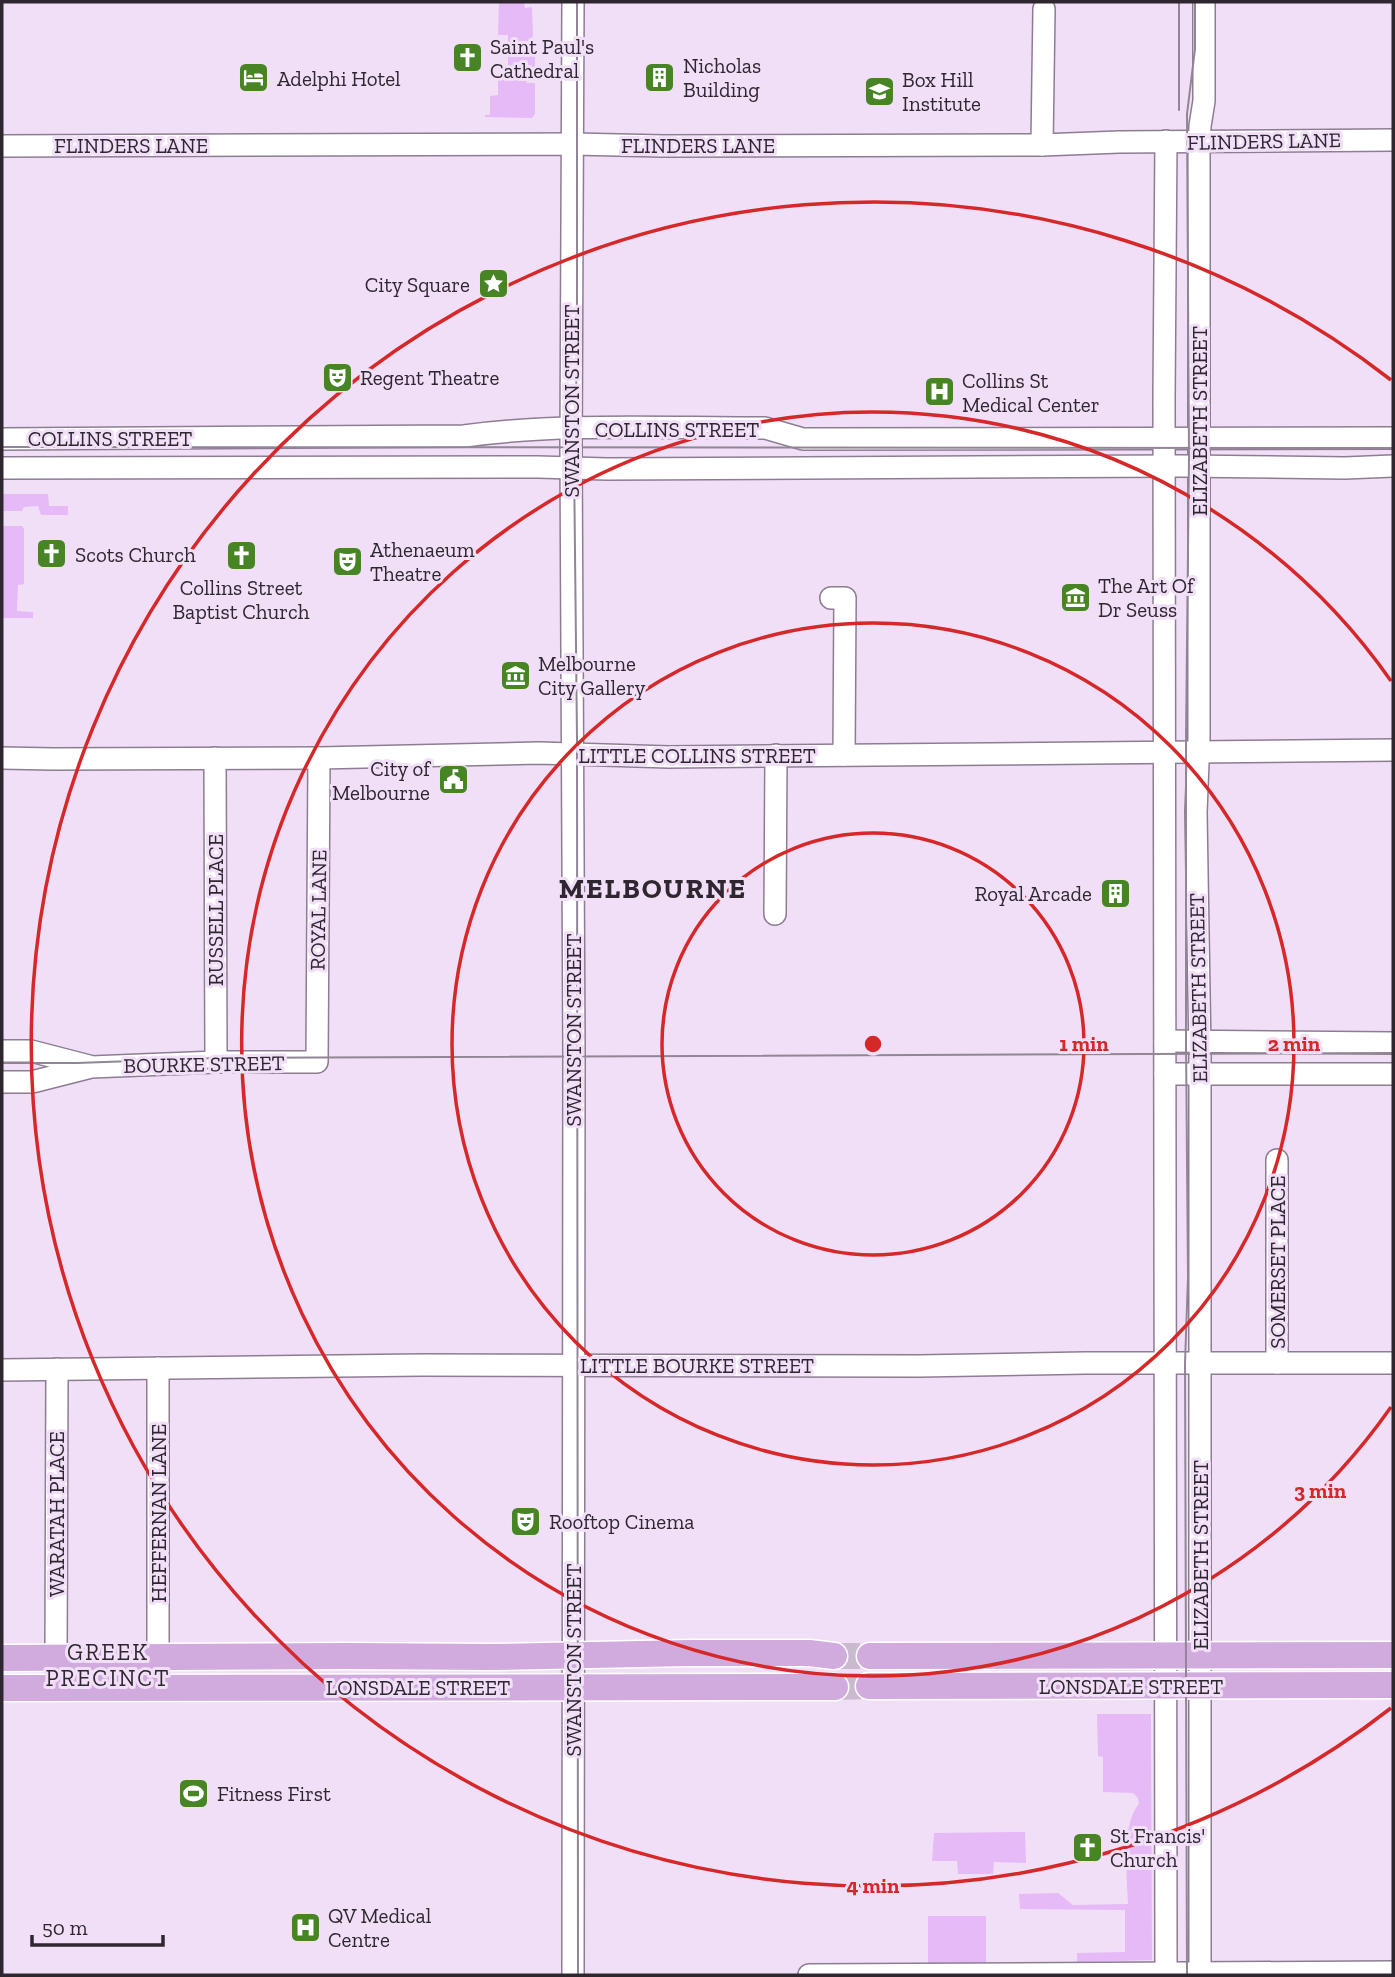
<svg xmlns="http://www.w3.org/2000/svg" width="1395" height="1977" font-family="'Zilla Slab',serif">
	<rect width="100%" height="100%" fill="#f1dff8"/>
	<g fill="#e5baf6">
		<polygon points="499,2 524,2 525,8 532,7 533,35 531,41 508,42 508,35 498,35"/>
		<polygon points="508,52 528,52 535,55 535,72 526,73 527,83 535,83 535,114 532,118 485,117 485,115 490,115 490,96 498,95 498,73 508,73"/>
		<polygon points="2,494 48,494 49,506 68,506 68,515 41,515 38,506 24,507 22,511 2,511"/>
		<polygon points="2,526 22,526 24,529 24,584 18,585 17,611 33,612 33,618 2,618"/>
		<path d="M 1097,1714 L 1151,1714 L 1152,1960 L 1077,1962 L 1077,1953 L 1125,1952 L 1125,1910 L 1020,1909 L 1019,1894 L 1058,1893 L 1073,1905 L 1128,1904 C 1127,1877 1121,1824 1139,1804 L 1138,1798 L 1133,1793 L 1103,1792 L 1103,1757 L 1098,1756 Z"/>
		<polygon points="1025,1832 1026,1863 994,1862 993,1874 958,1874 957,1861 932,1861 934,1833"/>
		<rect x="928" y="1916" width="58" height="48"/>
	</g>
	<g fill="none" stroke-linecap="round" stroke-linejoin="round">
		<g stroke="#cabad0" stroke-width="26" stroke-dasharray="26 13" stroke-linecap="butt">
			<polyline points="834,1656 870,1656"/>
			<polyline points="835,1687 869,1686"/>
		</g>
		<defs>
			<g id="minor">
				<polyline points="573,2 571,449 574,1056 573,1975"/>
				<polyline points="1042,145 1044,9"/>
				<polyline points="2,146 574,144 663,146 1042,145 1119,142 1393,140"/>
				<path d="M 2,439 L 464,436 C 560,423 661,428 758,428 L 765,428 L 803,439 L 1393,438"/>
				<polyline points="2,468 538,467 607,469 1180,466 1345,468 1393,466"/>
				<polyline points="831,598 845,598 844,755"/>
				<polyline points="2,758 53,759 319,758 539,753 669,757 1393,750"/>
				<polyline points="215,758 216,1062"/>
				<polyline points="775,914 776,755"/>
				<polyline points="1165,1041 1393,1043"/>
				<polyline points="2,1051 31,1051 89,1066"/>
				<polyline points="1165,1074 1393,1074"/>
				<polyline points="2,1082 32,1082 91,1067 216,1062 317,1062 319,758"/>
				<polyline points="1277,1363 1277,1160"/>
				<polyline points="158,1368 158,1658"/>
				<polyline points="2,1370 422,1365 919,1366 1085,1363 1393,1363"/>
				<polyline points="56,1658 57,1369"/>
				<polyline points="809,1975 1393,1972"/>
				<polyline points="1166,1975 1164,397 1166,141"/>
				<polyline points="1200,1975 1200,1053 1196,812 1199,738 1199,156 1200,126 1204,101 1204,2"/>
			</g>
			<g id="major">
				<polyline points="870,1656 1393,1655"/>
				<polyline points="2,1658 347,1656 492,1657 689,1653 809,1653 834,1656"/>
				<polyline points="869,1686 1393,1685"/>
				<polyline points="2,1688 835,1687"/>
			</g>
		</defs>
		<use href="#minor" stroke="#8d7d93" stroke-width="24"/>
		<use href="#major" stroke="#fff" stroke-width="29"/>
		<use href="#minor" stroke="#fff" stroke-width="21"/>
		<use href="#major" stroke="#d1abde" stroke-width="26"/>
		<g stroke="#918596" stroke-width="2">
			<polyline points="577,2 577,359 574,458 577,739 578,1975"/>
			<polyline points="1179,110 1179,2"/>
			<polyline points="2,447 1393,448"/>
			<polyline points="2,1063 77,1063 216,1058 1393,1053"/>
			<polyline points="172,1069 266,1068"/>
			<polyline points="1187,1975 1185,1363 1188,1277 1186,1042 1186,737 1189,457 1187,114 1195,49 1195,2"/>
		</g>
	</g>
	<g fill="none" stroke="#d62828" stroke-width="3.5">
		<circle cx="873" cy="1044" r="211"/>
		<circle cx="873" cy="1044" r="421"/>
		<path d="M1391 1407A632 632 0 1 1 1391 681"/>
		<path d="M1391 1708A842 842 0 1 1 1391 380"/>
	</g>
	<defs>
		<symbol id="church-square" viewBox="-11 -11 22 22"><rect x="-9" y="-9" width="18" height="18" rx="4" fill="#478524" stroke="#f1dff8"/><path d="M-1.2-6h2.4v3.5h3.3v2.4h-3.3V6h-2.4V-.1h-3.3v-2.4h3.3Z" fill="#fff"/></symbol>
		<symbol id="building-square" viewBox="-11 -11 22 22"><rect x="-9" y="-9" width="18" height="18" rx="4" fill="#478524" stroke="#f1dff8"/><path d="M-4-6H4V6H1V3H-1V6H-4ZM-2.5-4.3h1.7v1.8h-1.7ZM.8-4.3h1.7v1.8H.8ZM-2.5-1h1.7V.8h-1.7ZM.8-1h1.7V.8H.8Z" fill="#fff"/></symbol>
		<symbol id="hotel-square" viewBox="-11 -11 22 22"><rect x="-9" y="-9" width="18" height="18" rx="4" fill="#478524" stroke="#f1dff8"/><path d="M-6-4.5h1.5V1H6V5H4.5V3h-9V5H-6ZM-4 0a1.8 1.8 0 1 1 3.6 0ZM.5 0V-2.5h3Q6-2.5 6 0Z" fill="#fff"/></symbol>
		<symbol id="university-square" viewBox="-11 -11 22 22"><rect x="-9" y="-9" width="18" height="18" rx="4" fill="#478524" stroke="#f1dff8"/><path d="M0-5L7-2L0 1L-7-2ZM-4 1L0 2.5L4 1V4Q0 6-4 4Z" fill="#fff"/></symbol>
		<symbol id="sight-square" viewBox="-11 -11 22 22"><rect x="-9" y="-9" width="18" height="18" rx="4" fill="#478524" stroke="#f1dff8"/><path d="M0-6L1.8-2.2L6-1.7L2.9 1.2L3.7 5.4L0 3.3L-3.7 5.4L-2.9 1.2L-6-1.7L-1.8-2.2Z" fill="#fff"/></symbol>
		<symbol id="theatre-square" viewBox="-11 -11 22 22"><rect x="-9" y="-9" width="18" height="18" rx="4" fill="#478524" stroke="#f1dff8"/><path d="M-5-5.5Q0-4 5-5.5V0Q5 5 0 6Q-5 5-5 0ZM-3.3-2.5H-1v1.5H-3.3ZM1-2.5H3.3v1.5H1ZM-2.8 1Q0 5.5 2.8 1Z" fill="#fff"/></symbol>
		<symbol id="hospital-square" viewBox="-11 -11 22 22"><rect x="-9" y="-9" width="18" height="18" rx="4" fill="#478524" stroke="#f1dff8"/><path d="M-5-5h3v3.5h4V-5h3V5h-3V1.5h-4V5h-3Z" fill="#fff"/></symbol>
		<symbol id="museum-square" viewBox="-11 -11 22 22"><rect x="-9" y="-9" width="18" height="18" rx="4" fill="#478524" stroke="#f1dff8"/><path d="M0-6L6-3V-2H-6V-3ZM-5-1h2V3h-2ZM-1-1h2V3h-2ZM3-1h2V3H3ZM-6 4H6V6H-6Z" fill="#fff"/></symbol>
		<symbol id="civic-square" viewBox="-11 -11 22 22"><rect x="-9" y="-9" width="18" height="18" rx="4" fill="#478524" stroke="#f1dff8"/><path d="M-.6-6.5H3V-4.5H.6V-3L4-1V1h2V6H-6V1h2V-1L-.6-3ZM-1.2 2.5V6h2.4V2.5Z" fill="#fff"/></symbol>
		<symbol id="stadium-square" viewBox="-11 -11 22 22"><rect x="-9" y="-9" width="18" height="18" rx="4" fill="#478524" stroke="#f1dff8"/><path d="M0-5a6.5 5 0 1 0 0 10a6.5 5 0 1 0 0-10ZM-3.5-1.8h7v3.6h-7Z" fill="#fff"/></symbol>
	</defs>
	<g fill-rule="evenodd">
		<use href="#church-square" x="450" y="40" width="35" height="35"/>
		<use href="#building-square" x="642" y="60" width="35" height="35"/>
		<use href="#hotel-square" x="236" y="60" width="35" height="35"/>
		<use href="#university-square" x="862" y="74" width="35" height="35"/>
		<use href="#sight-square" x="476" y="266" width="35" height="35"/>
		<use href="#theatre-square" x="320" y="360" width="35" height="35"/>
		<use href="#hospital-square" x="922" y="374" width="35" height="35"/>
		<use href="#church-square" x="34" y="536" width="35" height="35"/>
		<use href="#church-square" x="224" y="538" width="35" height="35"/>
		<use href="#theatre-square" x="330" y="544" width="35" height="35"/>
		<use href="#museum-square" x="1058" y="580" width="35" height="35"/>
		<use href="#museum-square" x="498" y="658" width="35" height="35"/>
		<use href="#civic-square" x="436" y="762" width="35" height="35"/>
		<use href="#building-square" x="1098" y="876" width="35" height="35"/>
		<use href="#theatre-square" x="508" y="1504" width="35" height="35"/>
		<use href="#stadium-square" x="176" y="1776" width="35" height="35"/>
		<use href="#church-square" x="1070" y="1830" width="35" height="35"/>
		<use href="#hospital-square" x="288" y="1910" width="35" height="35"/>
	</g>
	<g text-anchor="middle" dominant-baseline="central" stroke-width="6" stroke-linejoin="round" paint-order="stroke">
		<g font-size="21" fill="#2e2730" stroke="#f1dff8" text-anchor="start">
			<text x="490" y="46">Saint Paul's<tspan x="490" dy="24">Cathedral</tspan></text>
			<text x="683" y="65">Nicholas<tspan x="683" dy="24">Building</tspan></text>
			<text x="277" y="78">Adelphi Hotel</text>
			<text x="902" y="79">Box Hill<tspan x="902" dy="24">Institute</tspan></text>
			<text x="470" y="284" text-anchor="end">City Square</text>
			<text x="360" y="377">Regent Theatre</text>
			<text x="962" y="380">Collins St<tspan x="962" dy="24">Medical Center</tspan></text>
			<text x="370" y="549">Athenaeum<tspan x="370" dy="24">Theatre</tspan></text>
			<text x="75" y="554">Scots Church</text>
			<text x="1098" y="585">The Art Of<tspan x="1098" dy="24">Dr Seuss</tspan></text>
			<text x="241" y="587" text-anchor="middle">Collins Street<tspan x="241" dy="24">Baptist Church</tspan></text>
			<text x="538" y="663">Melbourne<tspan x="538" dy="24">City Gallery</tspan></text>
			<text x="430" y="768" text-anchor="end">City of<tspan x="430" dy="24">Melbourne</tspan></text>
			<text x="1092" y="893" text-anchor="end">Royal Arcade</text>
			<text x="549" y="1521">Rooftop Cinema</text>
			<text x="217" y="1793">Fitness First</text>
			<text x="1110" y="1835">St Francis'<tspan x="1110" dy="24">Church</tspan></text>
			<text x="328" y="1915">QV Medical<tspan x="328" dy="24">Centre</tspan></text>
		</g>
		<g font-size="21" fill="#2e2730" stroke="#f1dff8">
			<text transform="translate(1264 141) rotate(-1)">FLINDERS LANE</text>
			<text x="131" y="145">FLINDERS LANE</text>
			<text x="698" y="145">FLINDERS LANE</text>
			<text transform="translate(571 401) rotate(-90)">SWANSTON STREET</text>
			<text transform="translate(1199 421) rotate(-90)">ELIZABETH STREET</text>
			<text x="677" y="429">COLLINS STREET</text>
			<text x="110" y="438">COLLINS STREET</text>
			<text x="697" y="755">LITTLE COLLINS STREET</text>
			<text transform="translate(215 910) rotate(-90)">RUSSELL PLACE</text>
			<text transform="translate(318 910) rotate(-89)">ROYAL LANE</text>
			<text transform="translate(1198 988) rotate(-91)">ELIZABETH STREET</text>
			<text transform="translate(573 1030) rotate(-90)">SWANSTON STREET</text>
			<text transform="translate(204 1064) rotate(-1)">BOURKE STREET</text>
			<text transform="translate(1277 1262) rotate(-90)">SOMERSET PLACE</text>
			<text x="697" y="1365">LITTLE BOURKE STREET</text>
			<text transform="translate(158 1513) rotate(-90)">HEFFERNAN LANE</text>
			<text transform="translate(56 1514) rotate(-90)">WARATAH PLACE</text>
			<text transform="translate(1200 1555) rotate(-90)">ELIZABETH STREET</text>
			<text transform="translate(573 1660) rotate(-90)">SWANSTON STREET</text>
			<text x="1131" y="1686">LONSDALE STREET</text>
			<text x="418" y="1687">LONSDALE STREET</text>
		</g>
		<g font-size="23" letter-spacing="2" fill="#2e2730" stroke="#f1dff8">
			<text x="108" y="1652">GREEK<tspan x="108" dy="26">PRECINCT</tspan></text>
		</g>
		<g font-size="28" font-weight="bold" letter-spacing="2" fill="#2e2730" stroke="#f1dff8">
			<text x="653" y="888">MELBOURNE</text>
		</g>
	</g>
	<circle cx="873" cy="1044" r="10" fill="#d62828" stroke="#f1dff8" stroke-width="3.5"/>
	<g font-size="21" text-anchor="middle" font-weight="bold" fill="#d62828" stroke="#f1dff8" stroke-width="6" stroke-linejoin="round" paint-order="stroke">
		<text x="1084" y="1051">1 min</text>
		<text x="1294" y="1051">2 min</text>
		<text x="1320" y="1498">3 min</text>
		<text x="873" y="1893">4 min</text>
	</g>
	<rect width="1395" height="1977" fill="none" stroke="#2e2730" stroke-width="7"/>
	<path d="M32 1935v10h131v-10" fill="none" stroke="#2e2730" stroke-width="3.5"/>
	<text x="42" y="1935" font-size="21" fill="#2e2730" stroke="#f1dff8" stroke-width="5" paint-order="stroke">50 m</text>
</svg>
